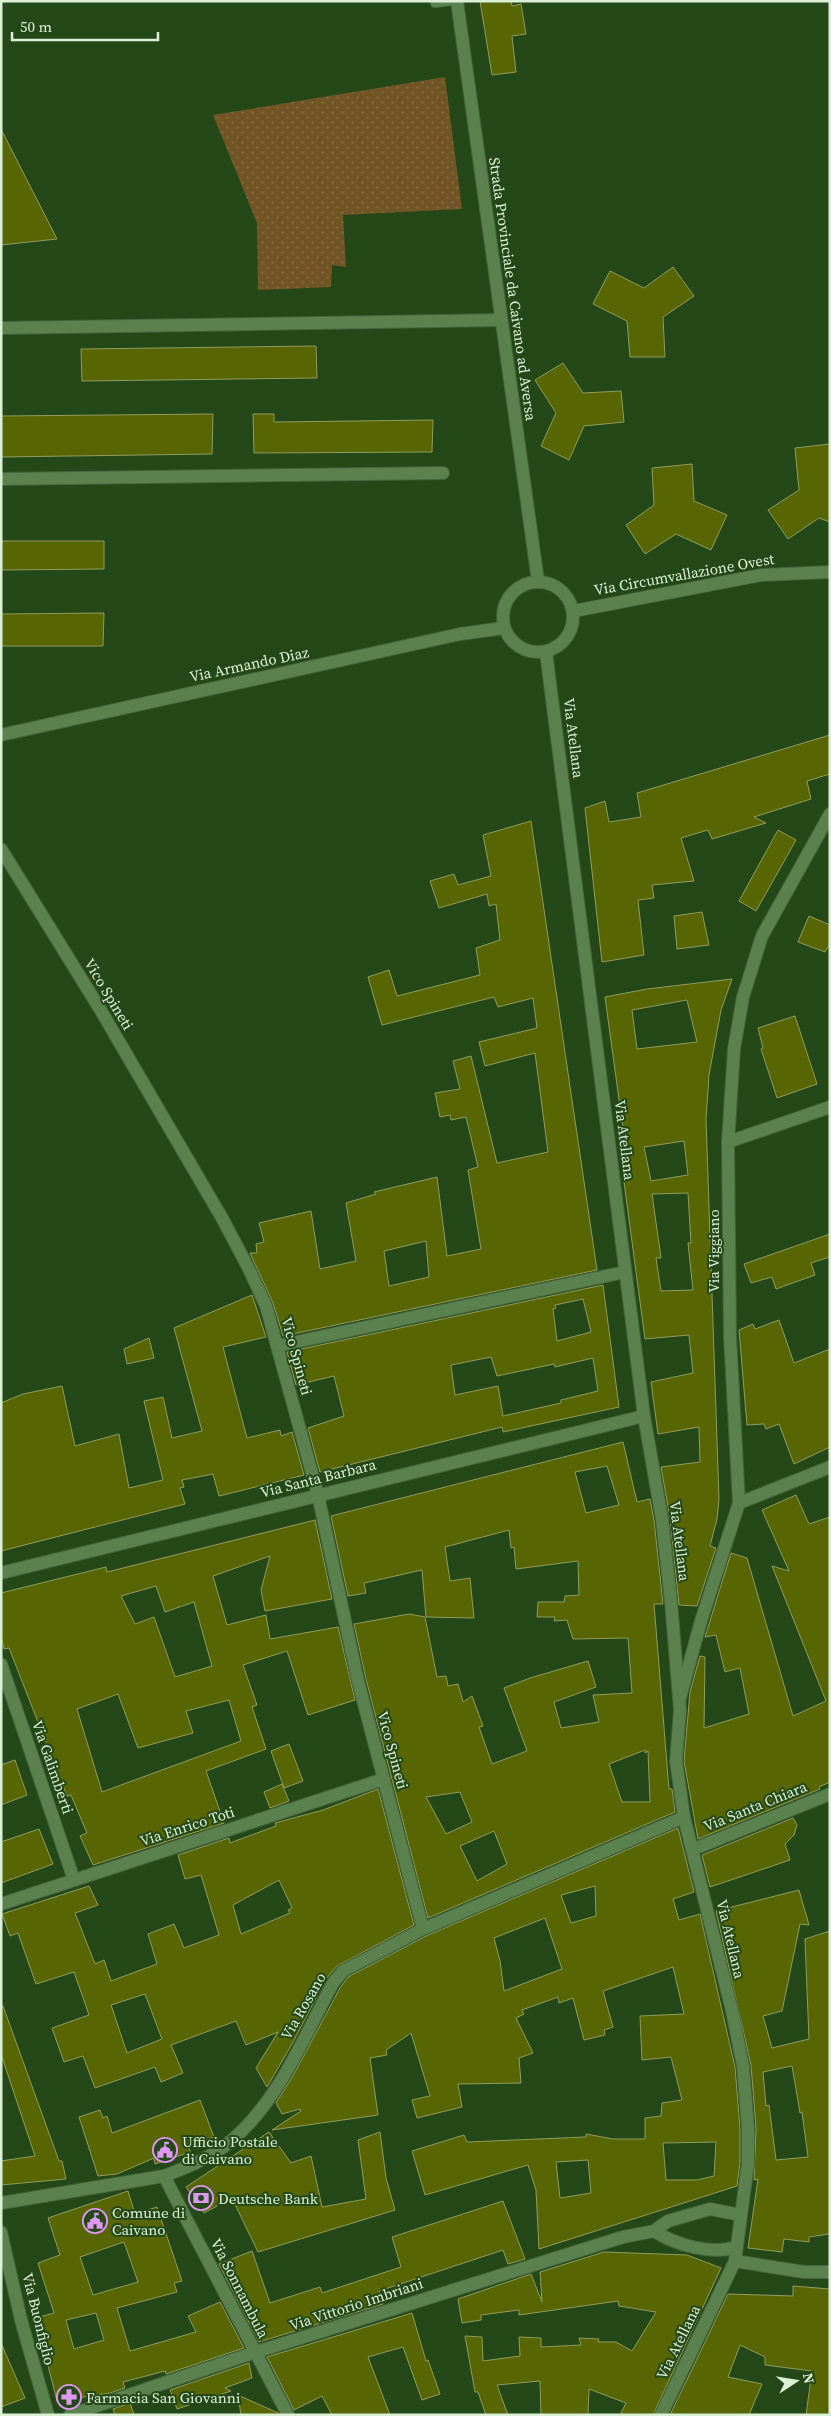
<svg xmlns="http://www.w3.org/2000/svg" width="831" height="2416" font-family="'Source Serif 4',serif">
	<defs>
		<pattern id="grass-dots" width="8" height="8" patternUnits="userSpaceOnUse" patternTransform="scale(1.25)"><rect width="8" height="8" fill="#715524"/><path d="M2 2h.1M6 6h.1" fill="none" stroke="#856e43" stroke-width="1.8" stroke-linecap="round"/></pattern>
	</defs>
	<rect width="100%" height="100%" fill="#244818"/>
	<polygon fill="url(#grass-dots)" points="445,77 462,209 343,215 346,267 332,265 331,287 258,290 257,223 213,115"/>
	<g fill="#576502" stroke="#909d5f" fill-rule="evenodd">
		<polygon points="480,1 511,1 512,6 521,4 526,34 512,36 516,72 492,75"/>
		<polygon points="1,129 57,239 1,245"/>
		<polygon points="673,267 694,296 663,317 665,357 630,357 627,321 593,304 610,271 644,288"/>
		<polygon points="316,346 317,378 82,381 81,349"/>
		<polygon points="563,363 583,393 621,391 624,422 584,426 569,460 541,446 556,413 535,380"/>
		<polygon points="213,414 212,454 1,457 1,416"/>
		<polygon points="253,414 274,414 274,422 433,420 432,452 254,453"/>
		<polygon points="830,444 830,522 819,518 788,539 768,510 799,490 795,448"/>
		<polygon points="692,464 694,501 727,515 711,550 676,534 645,554 626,525 654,505 652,468"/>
		<polygon points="1,541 104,541 104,569 1,570"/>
		<polygon points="104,613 103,646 1,646 1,614"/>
		<polygon points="830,735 830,774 807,781 811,799 754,817 766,823 712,839 708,830 681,838 694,881 652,885 654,898 638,900 644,955 602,962 585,808 605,801 609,822 641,817 637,793"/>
		<path d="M 531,821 L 597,1270 L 283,1336 L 273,1303 L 250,1253 L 257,1253 L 256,1244 L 264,1242 L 259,1223 L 311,1211 L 320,1269 L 356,1261 L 346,1203 L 376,1194 L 374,1192 L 437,1177 L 447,1256 L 481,1249 L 468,1170 L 478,1167 L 466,1117 L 451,1120 L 450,1115 L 440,1117 L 435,1093 L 460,1089 L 453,1061 L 471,1056 L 497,1163 L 548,1152 L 535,1053 L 485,1066 L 479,1042 L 537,1028 L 533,998 L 498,1007 L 494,997 L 382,1025 L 368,977 L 389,970 L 397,996 L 480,975 L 476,948 L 500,940 L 496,904 L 489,906 L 487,894 L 439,908 L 430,881 L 454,874 L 458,885 L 491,876 L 483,835 ZM 426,1241 L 429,1277 L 389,1286 L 384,1251 Z"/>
		<polygon points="778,830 796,840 756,911 739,901"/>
		<polygon points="702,912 709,945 677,949 674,916"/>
		<polygon points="809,916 830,925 830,944 825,952 798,942"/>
		<path d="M 732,979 L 721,1010 L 709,1075 L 706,1119 L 719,1499 L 717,1519 L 710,1546 L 716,1548 L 697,1606 L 679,1605 L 670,1518 L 661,1467 L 700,1462 L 699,1427 L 658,1434 L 651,1382 L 693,1373 L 689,1335 L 645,1339 L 618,1137 L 624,1136 L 605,997 L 647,989 ZM 687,1000 L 697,1042 L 637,1049 L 632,1010 ZM 684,1141 L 688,1175 L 651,1181 L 644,1147 ZM 688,1193 L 691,1243 L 688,1243 L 693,1290 L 661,1291 L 656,1258 L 661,1258 L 652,1194 Z"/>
		<polygon points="795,1016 817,1084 777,1098 761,1049 763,1048 758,1028"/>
		<polygon points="830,1234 830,1257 811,1263 815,1275 776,1289 772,1277 751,1283 744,1264"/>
		<path d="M 603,1285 L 619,1407 L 503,1432 L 502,1427 L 320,1472 L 308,1428 L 344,1416 L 334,1376 L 296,1385 L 287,1352 ZM 583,1299 L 591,1332 L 557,1341 L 553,1309 L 556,1308 L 555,1305 ZM 491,1357 L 497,1376 L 554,1364 L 555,1367 L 593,1358 L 598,1391 L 561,1400 L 561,1403 L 503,1416 L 498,1386 L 455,1395 L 451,1365 Z"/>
		<polygon points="252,1295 266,1337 223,1347 247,1438 280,1430 281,1436 292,1432 304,1475 219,1496 213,1474 182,1480 184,1487 180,1488 185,1504 1,1551 1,1403 23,1394 62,1386 75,1446 119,1434 129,1488 163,1480 144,1401 163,1397 172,1438 202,1431 174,1328"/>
		<polygon points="779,1320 794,1363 830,1349 830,1447 794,1464 779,1424 766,1429 764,1424 747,1425 739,1330 753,1324 755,1329"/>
		<polygon points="149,1338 154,1358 127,1364 124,1349"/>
		<path d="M 623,1442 L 637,1502 L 650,1499 L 654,1520 L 663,1604 L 654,1604 L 669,1789 L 672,1789 L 675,1812 L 428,1918 L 366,1679 L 354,1624 L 409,1614 L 425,1617 L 437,1677 L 446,1676 L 448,1686 L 458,1684 L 463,1702 L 472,1696 L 483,1726 L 479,1727 L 492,1764 L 527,1751 L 504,1688 L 530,1678 L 588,1661 L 596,1687 L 554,1702 L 561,1728 L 599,1722 L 593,1695 L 632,1693 L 628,1638 L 573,1639 L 567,1620 L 554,1621 L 555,1617 L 537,1617 L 538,1602 L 564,1602 L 565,1596 L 579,1595 L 578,1561 L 516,1569 L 514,1547 L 511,1548 L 509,1530 L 445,1547 L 450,1581 L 470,1578 L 474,1618 L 426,1617 L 422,1570 L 364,1583 L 366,1593 L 348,1596 L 331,1516 ZM 607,1466 L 619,1505 L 586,1513 L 575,1472 ZM 645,1750 L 645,1753 L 648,1751 L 650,1802 L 622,1802 L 609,1764 ZM 460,1792 L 472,1822 L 446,1834 L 426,1797 ZM 494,1831 L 507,1864 L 477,1881 L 460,1846 Z"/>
		<polygon points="796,1495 809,1524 830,1517 830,1782 819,1787 820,1789 698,1839 684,1761 690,1692 700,1656 705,1657 704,1728 749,1714 740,1668 725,1672 716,1635 705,1637 731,1553 747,1558 793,1716 826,1701 772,1566 789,1571 762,1510"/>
		<path d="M 315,1520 L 332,1599 L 265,1611 L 261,1590 L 270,1556 L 213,1576 L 227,1625 L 266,1615 L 270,1639 L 338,1627 L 355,1700 L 308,1715 L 287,1651 L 243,1665 L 257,1705 L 252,1707 L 266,1749 L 206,1771 L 224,1823 L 93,1865 L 80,1836 L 87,1833 L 71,1795 L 67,1796 L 9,1648 L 4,1649 L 1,1636 L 1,1593 L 106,1567 L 107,1572 ZM 156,1586 L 165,1612 L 194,1602 L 212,1666 L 175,1677 L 154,1617 L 135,1624 L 121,1596 ZM 118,1694 L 138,1748 L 193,1733 L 186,1711 L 229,1700 L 241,1741 L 102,1792 L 77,1709 Z"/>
		<polygon points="289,1744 303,1781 284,1788 271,1751"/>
		<polygon points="15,1760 27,1795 1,1805 1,1765"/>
		<polygon points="282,1784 289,1801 270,1808 264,1792"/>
		<path d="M 378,1789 L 414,1925 L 337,1966 L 326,1979 L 292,2044 L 267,2087 L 256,2068 L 278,2032 L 246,2045 L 236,2021 L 171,2045 L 183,2073 L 161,2082 L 155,2067 L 95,2088 L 83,2056 L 64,2062 L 52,2028 L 89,2015 L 74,1972 L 36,1984 L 18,1933 L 10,1936 L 2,1914 L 89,1886 L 98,1905 L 75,1913 L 95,1964 L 104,1960 L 111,1981 L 157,1964 L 148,1934 L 174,1924 L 184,1948 L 219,1935 L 201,1875 L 185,1879 L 178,1855 L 229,1838 L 230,1843 L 276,1826 L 275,1823 L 323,1810 ZM 279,1880 L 292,1908 L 288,1910 L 290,1913 L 241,1934 L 233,1905 ZM 145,1994 L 162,2039 L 127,2053 L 111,2005 Z"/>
		<polygon points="793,1818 797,1825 794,1835 785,1844 790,1860 710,1887 702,1855"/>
		<path d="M 678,1828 L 694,1892 L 673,1899 L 679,1920 L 700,1914 L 735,2067 L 740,2128 L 740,2162 L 737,2186 L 539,2249 L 536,2190 L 528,2165 L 425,2195 L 412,2151 L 464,2135 L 467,2142 L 586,2137 L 586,2134 L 613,2139 L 645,2139 L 645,2118 L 661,2116 L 662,2103 L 682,2100 L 671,2057 L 642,2060 L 640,2016 L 684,2014 L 673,1967 L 603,1991 L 613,2027 L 604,2030 L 605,2035 L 584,2040 L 573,1998 L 559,2003 L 558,1997 L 522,2010 L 524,2014 L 516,2018 L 533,2053 L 519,2058 L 521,2083 L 458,2084 L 462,2107 L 417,2118 L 412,2100 L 430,2096 L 411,2033 L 386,2050 L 387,2055 L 370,2058 L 378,2115 L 272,2130 L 301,2111 L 300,2109 L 282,2114 L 276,2103 L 294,2074 L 340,1988 L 348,1977 L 426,1936 ZM 595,1886 L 596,1916 L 571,1923 L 561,1895 ZM 545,1918 L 562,1969 L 504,1991 L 500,1961 L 494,1938 ZM 716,2142 L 714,2176 L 697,2180 L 666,2180 L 663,2143 ZM 588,2160 L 591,2193 L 560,2198 L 556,2162 Z"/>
		<polygon points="39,1829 53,1864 1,1883 1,1842"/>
		<path d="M 799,1890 L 809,1925 L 800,1924 L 782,2011 L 763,2016 L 772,2048 L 809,2039 L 805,1939 L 830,1931 L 830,2227 L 829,2234 L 809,2237 L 809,2242 L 784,2239 L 782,2252 L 748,2248 L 758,2179 L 754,2180 L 756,2128 L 751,2065 L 716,1911 ZM 792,2066 L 800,2113 L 802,2112 L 808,2157 L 776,2160 L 769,2105 L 766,2106 L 763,2072 Z"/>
		<polygon points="1,2006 3,2006 59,2161 62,2161 66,2179 1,2185 1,2161 35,2156 1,2054"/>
		<polygon points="200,2100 214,2137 189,2146 190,2152 155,2164 154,2158 117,2174 98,2176 79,2117 100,2110 103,2118 107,2116 112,2133"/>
		<polygon points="269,2132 291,2163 311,2156 322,2207 366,2199 358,2140 380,2132 386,2178 395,2210 258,2252 232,2198 204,2213 186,2187"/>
		<path d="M 128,2191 L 135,2214 L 157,2207 L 182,2281 L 174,2283 L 177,2292 L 117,2308 L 130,2351 L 196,2332 L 188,2316 L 220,2302 L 244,2348 L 166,2374 L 165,2371 L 123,2382 L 125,2388 L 110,2393 L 57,2401 L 36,2318 L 54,2313 L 38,2263 L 60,2255 L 48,2218 ZM 124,2242 L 138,2282 L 93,2295 L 80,2257 ZM 96,2313 L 104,2340 L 74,2349 L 66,2320 Z"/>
		<polygon points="503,2201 525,2259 508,2264 503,2250 379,2291 383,2304 259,2342 219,2264 252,2251 270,2303 320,2287 322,2293 401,2267 392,2237"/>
		<polygon points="604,2252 687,2255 721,2268 653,2415 620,2415 626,2403 589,2389 588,2415 541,2415 540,2381 497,2385 508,2415 486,2415 478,2392 475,2392 465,2336 482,2337 483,2361 520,2356 519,2337 541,2338 541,2347 581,2345 579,2338 599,2339 598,2342 616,2342 632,2351 656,2312 619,2306 618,2301 519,2315 519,2310 481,2315 481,2320 462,2323 458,2299 531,2274 542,2302 540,2272"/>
		<polygon points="793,2286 830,2289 830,2415 806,2415 812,2371 765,2365 765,2357 740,2345 728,2377 762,2384 749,2415 670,2415 728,2294 793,2296"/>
		<polygon points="412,2313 426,2361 428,2360 440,2394 422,2400 403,2347 368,2357 390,2415 332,2415 322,2396 294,2410 267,2357"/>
		<polygon points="1,2343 25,2398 1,2407"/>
		<polygon points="249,2363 252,2378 225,2388 231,2391 177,2409 170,2390"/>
		<polygon points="238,2395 278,2413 279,2415 241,2415"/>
		<polygon points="130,2403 134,2415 115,2415 113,2409"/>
	</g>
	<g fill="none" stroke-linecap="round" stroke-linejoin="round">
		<defs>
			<polyline id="service" points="435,3 450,1"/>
			<g id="minor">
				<polyline points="1,328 501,320"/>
				<polyline points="1,479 443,473"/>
				<polyline points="1,849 100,1009 222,1218 249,1269 266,1306 318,1495 358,1681 423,1929"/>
				<polyline points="728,1142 830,1107"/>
				<polyline points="277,1346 625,1272"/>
				<polyline points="739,1503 830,1467"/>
				<polyline points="1,1573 644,1416"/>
				<polyline points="1,1664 74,1880"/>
				<polyline points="680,1698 701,1621 739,1503 730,1337 728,1142 734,1049 743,997 762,936 830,814"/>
				<polyline points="694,1849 830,1794"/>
				<polyline points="1,1904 384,1779"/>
				<polyline points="164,2176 288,2415"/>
				<path d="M 1,2203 L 164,2176 C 185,2168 208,2159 226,2145 C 277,2105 303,2039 333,1983 L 343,1971 L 423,1929 L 684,1817"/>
				<path d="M 654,2231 C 676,2245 711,2255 736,2247"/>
				<polyline points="1,2232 21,2320 48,2415"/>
				<polyline points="735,2261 804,2272 830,2272"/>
				<polyline points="70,2415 256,2352 623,2237 654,2231 668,2221 710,2209 741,2215"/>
			</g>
			<g id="tertiary">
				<polyline points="574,611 761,575 830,572"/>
				<polyline points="1,735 460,634 504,628"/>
			</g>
			<g id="secondary">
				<polyline points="457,1 538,581"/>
				<circle cx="538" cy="617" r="35"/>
				<polyline points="546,652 644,1416 662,1519 671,1602 680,1710 676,1761 684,1817 732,2011 743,2066 748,2128 748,2163 735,2261 661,2415"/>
			</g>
		</defs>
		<use href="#service" stroke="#44643c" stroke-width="10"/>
		<use href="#minor" stroke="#44643c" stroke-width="14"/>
		<use href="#tertiary" stroke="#44643c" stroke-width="14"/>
		<use href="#secondary" stroke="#44643c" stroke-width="14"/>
		<use href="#service" stroke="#5a814e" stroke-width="9"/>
		<use href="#minor" stroke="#5a814e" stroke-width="12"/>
		<use href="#tertiary" stroke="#5a814e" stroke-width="12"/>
		<use href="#secondary" stroke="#5a814e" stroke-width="12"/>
	</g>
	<defs>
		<symbol id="civic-ring" viewBox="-11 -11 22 22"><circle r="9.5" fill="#244818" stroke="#de98f2" stroke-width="1.5"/><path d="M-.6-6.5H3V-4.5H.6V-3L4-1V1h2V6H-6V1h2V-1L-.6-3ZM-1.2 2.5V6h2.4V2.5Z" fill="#de98f2"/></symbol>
		<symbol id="bank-ring" viewBox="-11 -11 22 22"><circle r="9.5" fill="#244818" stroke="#de98f2" stroke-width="1.5"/><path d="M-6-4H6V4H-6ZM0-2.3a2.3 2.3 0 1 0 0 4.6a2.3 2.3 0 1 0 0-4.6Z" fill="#de98f2"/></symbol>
		<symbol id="pharmacy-ring" viewBox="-11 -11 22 22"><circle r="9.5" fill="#244818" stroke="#de98f2" stroke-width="1.5"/><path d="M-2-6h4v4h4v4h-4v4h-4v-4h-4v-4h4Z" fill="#de98f2"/></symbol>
	</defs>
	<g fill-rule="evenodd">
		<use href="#civic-ring" x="151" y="2136" width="28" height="28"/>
		<use href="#bank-ring" x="187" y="2184" width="28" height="28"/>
		<use href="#civic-ring" x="81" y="2207" width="28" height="28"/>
		<use href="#pharmacy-ring" x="55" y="2383" width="28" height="28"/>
	</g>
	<g text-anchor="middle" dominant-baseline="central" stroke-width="4" stroke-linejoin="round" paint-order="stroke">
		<g font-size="15" fill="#dbf0d5" stroke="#244818">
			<text transform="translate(513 289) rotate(82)">Strada Provinciale da Caivano ad Aversa</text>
			<text transform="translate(684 574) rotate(-10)">Via Circumvallazione Ovest</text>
			<text transform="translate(249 664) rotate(-12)">Via Armando Diaz</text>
			<text transform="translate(574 738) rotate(83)">Via Atellana</text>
			<text transform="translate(109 994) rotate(59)">Vico Spineti</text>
			<text transform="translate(625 1140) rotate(83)">Via Atellana</text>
			<text transform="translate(713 1251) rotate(-90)">Via Viggiano</text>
			<text transform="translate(297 1356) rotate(75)">Vico Spineti</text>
			<text transform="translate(318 1478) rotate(-14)">Via Santa Barbara</text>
			<text transform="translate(680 1541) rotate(83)">Via Atellana</text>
			<text transform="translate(393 1750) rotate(75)">Vico Spineti</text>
			<text transform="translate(53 1767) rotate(71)">Via Galimberti</text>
			<text transform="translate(755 1806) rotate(-22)">Via Santa Chiara</text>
			<text transform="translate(187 1826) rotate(-18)">Via Enrico Toti</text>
			<text transform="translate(731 1939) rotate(77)">Via Atellana</text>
			<text transform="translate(303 2006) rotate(-60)">Via Rosano</text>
			<text transform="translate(240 2288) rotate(63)">Via Sonnambula</text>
			<text transform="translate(356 2304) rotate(-18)">Via Vittorio Imbriani</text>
			<text transform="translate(39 2319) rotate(76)">Via Buonfiglio</text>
			<text transform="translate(678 2342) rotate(-64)">Via Atellana</text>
		</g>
		<g font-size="15" fill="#dbf0d5" stroke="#244818" text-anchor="start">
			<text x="182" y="2141">Ufficio Postale<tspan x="182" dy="17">di Caivano</tspan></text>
			<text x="218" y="2198">Deutsche Bank</text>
			<text x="112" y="2212">Comune di<tspan x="112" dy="17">Caivano</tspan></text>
			<text x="86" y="2397">Farmacia San Giovanni</text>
		</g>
	</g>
	<rect width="831" height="2416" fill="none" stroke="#dbf0d5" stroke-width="5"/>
	<g transform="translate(796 2381) rotate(78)" stroke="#244818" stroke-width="4" paint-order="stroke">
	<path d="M0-4L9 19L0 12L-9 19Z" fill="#dbf0d5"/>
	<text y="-8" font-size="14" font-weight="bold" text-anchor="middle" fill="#dbf0d5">N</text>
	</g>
	<path d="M12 32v8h146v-8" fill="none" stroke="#dbf0d5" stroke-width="2.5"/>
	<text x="20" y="32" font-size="15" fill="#dbf0d5" stroke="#244818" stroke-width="4" paint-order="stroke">50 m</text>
</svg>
